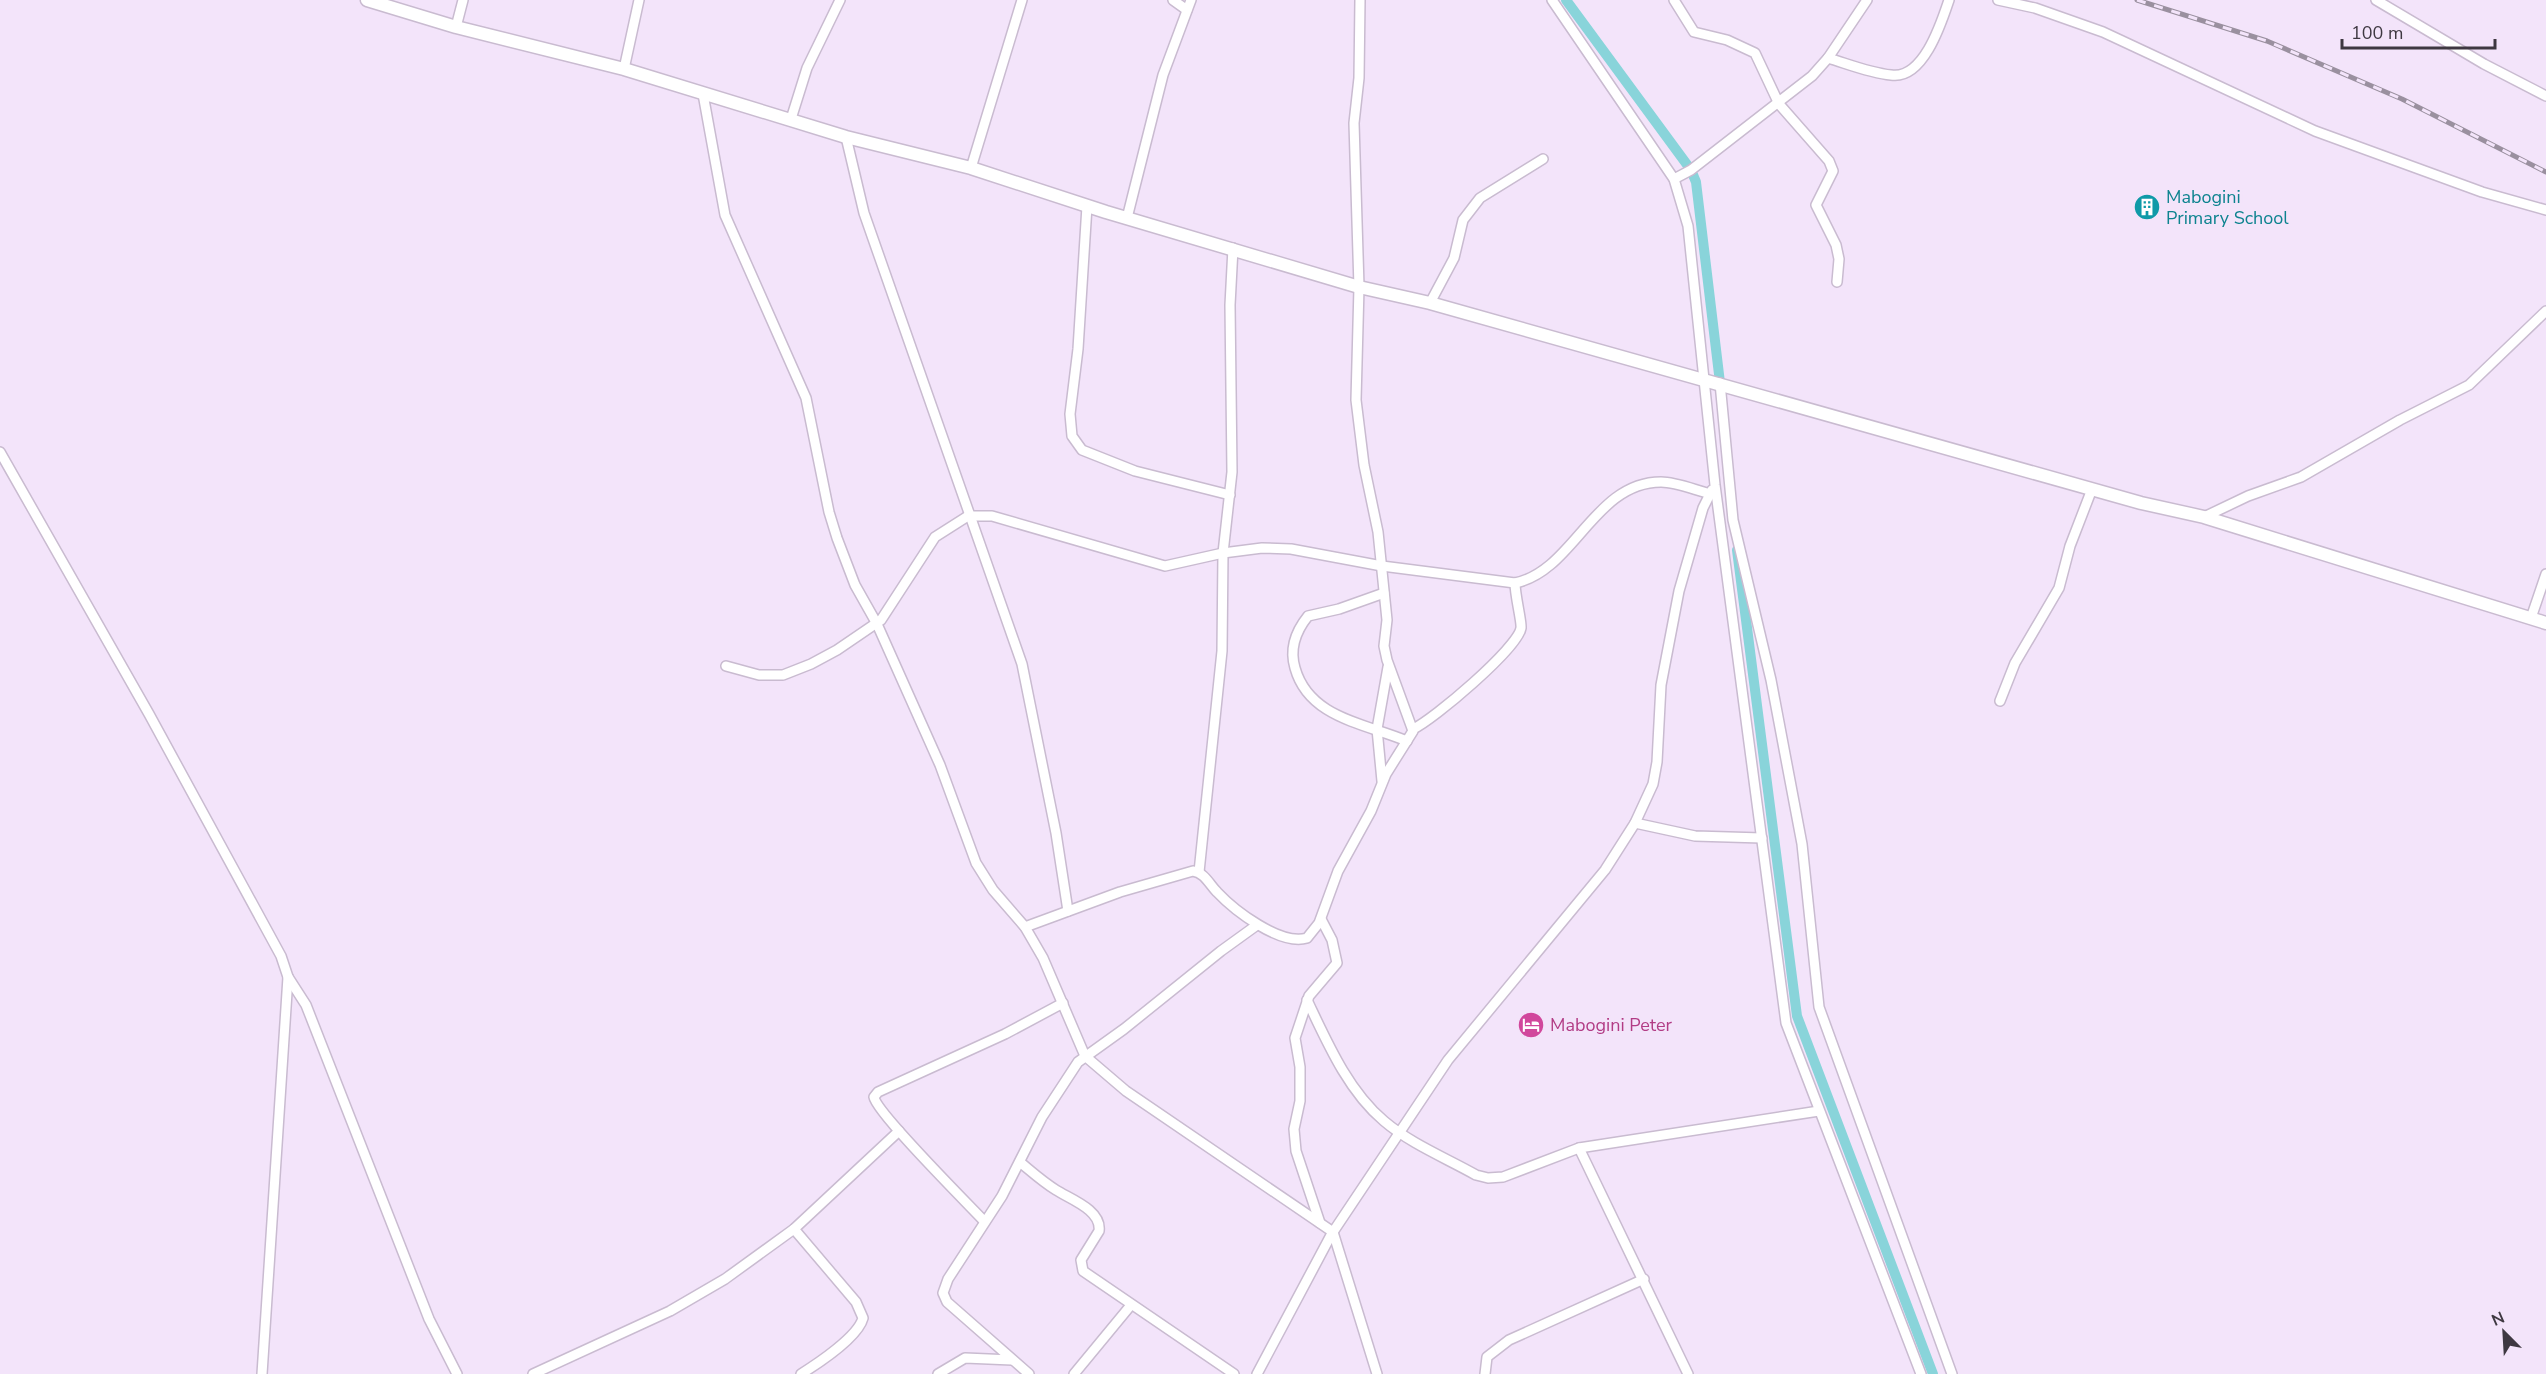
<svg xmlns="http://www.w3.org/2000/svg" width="2546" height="1374" font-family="'Nunito Sans',sans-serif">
	<rect width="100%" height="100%" fill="#f3e4fa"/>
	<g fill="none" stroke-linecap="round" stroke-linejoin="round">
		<g stroke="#89d4da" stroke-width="10">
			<polyline points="1566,0 1691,170 1696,182 1721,391"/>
			<polyline points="1737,550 1797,1016 1933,1374"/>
		</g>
		<defs>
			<g id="minor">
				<polyline points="1173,0 1187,10"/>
				<polyline points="1552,0 1674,179 1688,226 1715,485 1786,1023 1921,1374"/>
				<polyline points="1674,0 1694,32 1727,40 1755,53 1779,104 1829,161 1833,171 1816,205 1836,245 1839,259 1837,282"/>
				<polyline points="1998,0 2035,8 2103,32 2315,131 2482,192 2546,210"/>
				<polyline points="2376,0 2484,64 2546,96"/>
				<polyline points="456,27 463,0"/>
				<path d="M 1828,58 C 1848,64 1870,73 1891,75 C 1923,80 1941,24 1949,0"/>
				<polyline points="624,69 639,0"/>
				<polyline points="703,94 725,215 806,398 829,512 837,538 855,585 877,624 940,765 976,863 993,890 1025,927 1043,958 1085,1056 1126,1091 1333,1232 1377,1374"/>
				<polyline points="791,119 807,68 840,0"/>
				<polyline points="846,137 864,213 1022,664 1056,833 1068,911"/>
				<polyline points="971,168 1022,0"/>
				<polyline points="1674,179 1691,170 1812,76 1828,58 1867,0"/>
				<polyline points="1087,206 1078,349 1070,414 1072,436 1082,450 1135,471 1230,495"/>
				<polyline points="1127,218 1163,75 1191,0"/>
				<polyline points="1430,303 1454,258 1463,220 1480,198 1543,159"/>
				<polyline points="1720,383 1733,520 1771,680 1802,844 1819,1007 1952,1374"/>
				<polyline points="0,452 149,714 281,956 288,977 262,1374"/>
				<polyline points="2204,517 2248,496 2301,477 2400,420 2469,385 2546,311"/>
				<path d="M 1384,593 L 1339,609 L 1308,616 C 1296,631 1289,648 1295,668 C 1309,718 1364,723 1407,741"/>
				<polyline points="2531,618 2546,574"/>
				<path d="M 726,666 L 759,675 L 783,675 L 811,664 L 837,650 L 881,620 L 935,537 L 968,516 L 992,516 L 1165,566 L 1223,553 L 1262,548 L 1291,549 L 1382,566 L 1515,583 C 1574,571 1594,482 1661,482 C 1676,482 1695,490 1711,494"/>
				<polyline points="2000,701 2015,663 2059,588 2070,546 2092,489"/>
				<path d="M 1413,729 C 1433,720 1518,648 1521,628 C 1522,622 1515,596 1515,583"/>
				<polyline points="1382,781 1377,729 1388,667"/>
				<polyline points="1635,823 1695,836 1762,838"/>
				<polyline points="1199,872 1222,651 1223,553 1232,472 1230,305 1233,248"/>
				<path d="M 1025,927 L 1120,892 L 1193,871 C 1205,873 1209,884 1217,892 C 1234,910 1280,946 1307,938 L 1319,923 L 1338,871 L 1371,811 L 1386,774 L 1413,731 L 1387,660 L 1384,646 L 1387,620 L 1378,532 L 1364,465 L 1356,400 L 1359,287 L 1354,123 L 1359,78 L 1360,0"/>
				<polyline points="288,977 306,1005 429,1319 457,1374"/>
				<path d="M 1307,1000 C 1327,1042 1348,1091 1384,1121 C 1411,1144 1446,1158 1476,1175 L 1488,1178 L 1503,1177 L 1579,1148 L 1819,1111"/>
				<polyline points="1579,1148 1688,1374"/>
				<path d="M 1021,1163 C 1032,1172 1043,1182 1056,1190 C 1070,1199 1102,1210 1099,1231 L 1081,1260 L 1083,1271 L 1234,1374"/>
				<path d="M 984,1221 C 967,1203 876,1112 874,1097 L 878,1092 L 1005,1034 L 1063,1003"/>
				<polyline points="1320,1223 1296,1151 1294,1129 1300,1101 1300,1067 1295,1038 1309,996 1337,963 1332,940 1321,919"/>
				<path d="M 794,1229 L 856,1302 L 863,1318 C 858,1337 817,1364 801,1374"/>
				<polyline points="533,1374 670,1311 725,1279 794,1229 899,1131"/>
				<polyline points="938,1374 965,1358 1012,1360"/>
				<polyline points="1029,1374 947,1302 943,1293 948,1279 1002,1196 1042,1117 1078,1062 1124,1029 1221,951 1257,925"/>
				<polyline points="1074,1374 1131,1305"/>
				<polyline points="1257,1374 1331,1235 1448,1060 1605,870 1635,823 1653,784 1657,762 1661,685 1679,591 1703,508 1712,490"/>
				<polyline points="1485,1374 1487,1357 1509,1340 1644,1279"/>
			</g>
			<polyline id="tertiary" points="367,0 456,27 624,69 846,137 971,168 1106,212 1359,287 1430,303 2141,503 2204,517 2546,623"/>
		</defs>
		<use href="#minor" stroke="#c9bbd0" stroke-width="12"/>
		<use href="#tertiary" stroke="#c9bbd0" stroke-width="15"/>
		<use href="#minor" stroke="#fff" stroke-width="9"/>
		<use href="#tertiary" stroke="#fff" stroke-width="12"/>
		<defs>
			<polyline id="rail" points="2137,0 2267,41 2402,99 2546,172"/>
		</defs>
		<use href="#rail" stroke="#9a909f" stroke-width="5"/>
		<use href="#rail" stroke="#f3e4fa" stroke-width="3" stroke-dasharray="9" stroke-linecap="butt"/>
	</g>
	<defs>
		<symbol id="building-disc" viewBox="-11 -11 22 22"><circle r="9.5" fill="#0f9aa8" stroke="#f3e4fa"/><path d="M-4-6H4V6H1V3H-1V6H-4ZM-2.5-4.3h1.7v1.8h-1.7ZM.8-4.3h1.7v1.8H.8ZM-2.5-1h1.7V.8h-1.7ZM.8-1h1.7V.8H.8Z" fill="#fff"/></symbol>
		<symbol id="hotel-disc" viewBox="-11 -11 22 22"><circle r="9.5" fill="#d1479c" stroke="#f3e4fa"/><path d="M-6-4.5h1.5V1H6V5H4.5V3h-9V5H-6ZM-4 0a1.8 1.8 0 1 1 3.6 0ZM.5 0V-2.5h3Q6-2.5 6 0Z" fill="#fff"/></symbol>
	</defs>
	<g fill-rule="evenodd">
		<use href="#building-disc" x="2132" y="192" width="30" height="30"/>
		<use href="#hotel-disc" x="1516" y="1010" width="30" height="30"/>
	</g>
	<g text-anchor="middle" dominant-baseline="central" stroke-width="6" stroke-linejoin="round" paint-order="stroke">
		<g font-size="18" fill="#0d838f" stroke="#f3e4fa" text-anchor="start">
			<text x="2166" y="197">Mabogini<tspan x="2166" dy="21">Primary School</tspan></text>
		</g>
		<g font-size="18" fill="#b23c85" stroke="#f3e4fa" text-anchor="start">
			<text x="1550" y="1025">Mabogini Peter</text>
		</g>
	</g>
	<g transform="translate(2504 1332) rotate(336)" stroke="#f3e4fa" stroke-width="4.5" paint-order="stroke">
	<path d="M0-4.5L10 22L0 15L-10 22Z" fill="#3e3841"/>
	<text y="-9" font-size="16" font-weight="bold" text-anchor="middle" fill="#3e3841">N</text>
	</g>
	<path d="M2342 39v9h153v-9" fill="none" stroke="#3e3841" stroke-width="3"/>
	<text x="2351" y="39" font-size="18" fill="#3e3841" stroke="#f3e4fa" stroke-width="4.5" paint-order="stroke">100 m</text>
</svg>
